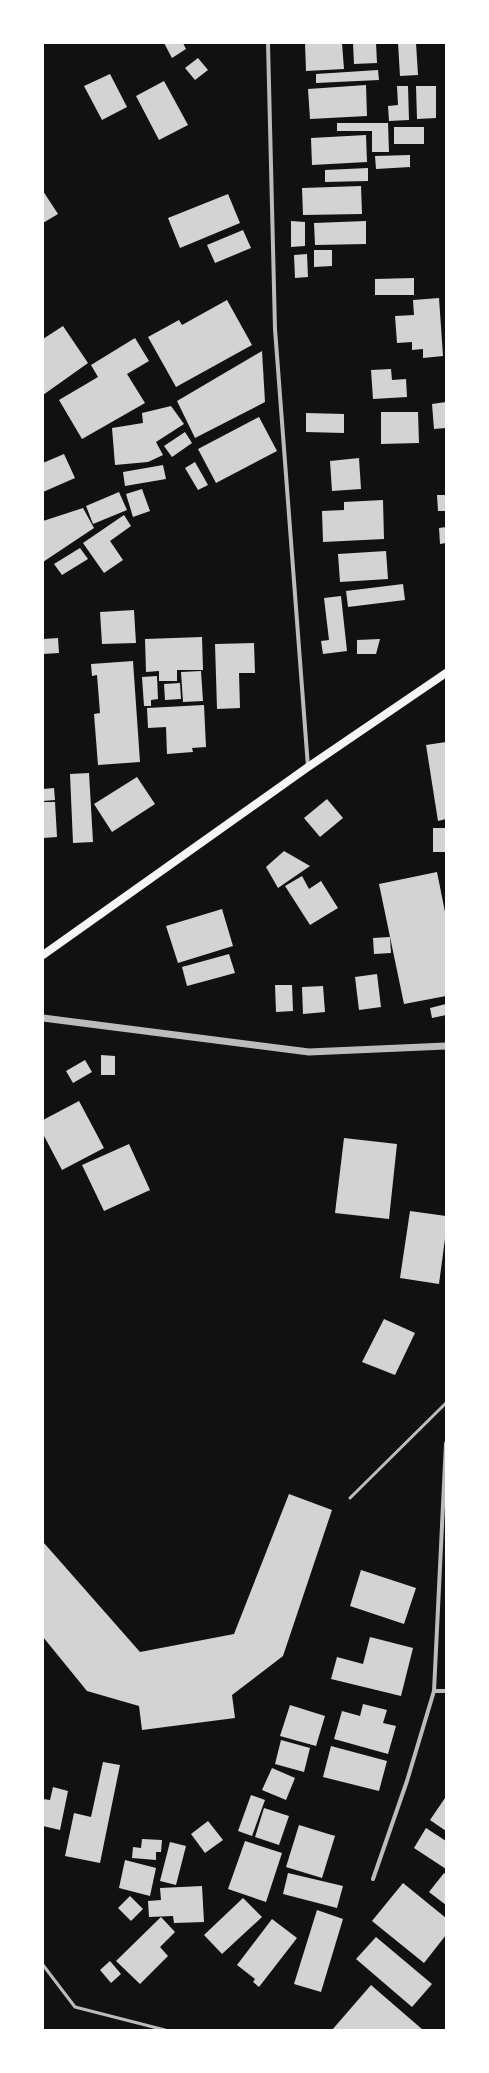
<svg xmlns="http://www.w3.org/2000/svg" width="489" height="2073" font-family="'Titillium Web',sans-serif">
	<rect width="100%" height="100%" fill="#111"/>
	<g fill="#d3d3d3">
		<polygon points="164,43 183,43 186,49 172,58"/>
		<polygon points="305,43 342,43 344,69 306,71"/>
		<polygon points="353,43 376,43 377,63 354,64"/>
		<polygon points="398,43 416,43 418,75 400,76"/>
		<polygon points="198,58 208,70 195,80 185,68"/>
		<polygon points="378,70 379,80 316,83 316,74"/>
		<polygon points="110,74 127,107 102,120 84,86"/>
		<polygon points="164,81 188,125 159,140 136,96"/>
		<polygon points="366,85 367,116 310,119 308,89"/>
		<polygon points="397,86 408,86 409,120 389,121 388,106 398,105"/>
		<polygon points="416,86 436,86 436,118 417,119"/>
		<polygon points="337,123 388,123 389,152 372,152 372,131 337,131"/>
		<rect x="394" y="127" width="30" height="17"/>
		<polygon points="366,135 367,162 312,165 311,138"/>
		<polygon points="410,155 410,167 376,169 375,156"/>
		<polygon points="368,168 368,181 325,182 325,170"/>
		<polygon points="361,186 362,214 303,215 302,188"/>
		<polygon points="43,191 58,214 43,223"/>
		<polygon points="228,194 240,223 180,248 168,218"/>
		<polygon points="291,221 305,222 305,246 291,247"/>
		<polygon points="366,221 366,244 315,245 314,223"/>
		<polygon points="243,230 251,248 215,263 207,245"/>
		<polygon points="314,250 332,250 332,266 314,267"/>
		<polygon points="307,254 308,277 295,278 294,255"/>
		<polygon points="414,278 414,295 375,295 375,279"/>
		<polygon points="439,298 443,356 423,358 423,349 412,350 412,342 397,343 395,316 414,315 413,300"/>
		<polygon points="227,300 252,345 176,387 148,337 179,320 182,325"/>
		<polygon points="63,326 88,363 43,395 43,339"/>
		<polygon points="135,338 149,361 127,374 145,403 82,439 59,400 98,377 91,365"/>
		<polygon points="262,351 265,402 195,438 177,401"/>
		<polygon points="391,369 392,380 406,379 407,397 373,399 371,370"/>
		<polygon points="446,402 446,428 434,429 432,404"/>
		<polygon points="171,406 184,424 156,442 163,455 148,462 115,465 112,428 143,423 142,413"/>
		<polygon points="381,412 418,412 419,443 381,444"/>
		<polygon points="306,413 344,414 344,433 306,432"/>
		<polygon points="259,417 277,451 216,483 198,449"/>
		<polygon points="185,432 192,443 172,457 164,446"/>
		<polygon points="64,454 75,478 43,492 43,463"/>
		<polygon points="359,458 361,489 332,491 330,461"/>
		<polygon points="195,462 208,485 198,490 185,468"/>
		<polygon points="163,465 166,479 125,486 123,472"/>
		<polygon points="142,489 150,511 133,517 126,494"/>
		<polygon points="119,492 127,510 93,524 86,506"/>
		<polygon points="437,495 446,495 446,511 438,511"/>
		<polygon points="383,500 384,539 323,542 322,511 344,510 344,502"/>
		<polygon points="83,508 94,528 43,562 43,521"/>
		<polygon points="124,515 131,526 110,541 123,560 104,573 83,543"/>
		<polygon points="446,527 446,543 440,544 439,528"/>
		<polygon points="80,548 88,559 62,575 54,564"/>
		<polygon points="386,551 388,579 340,582 338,554"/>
		<polygon points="403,584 405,600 348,607 346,591"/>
		<polygon points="341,596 347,651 323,654 321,641 329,640 324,598"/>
		<polygon points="134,610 136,643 102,644 100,612"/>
		<polygon points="202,637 203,670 177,670 177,681 159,681 159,671 146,672 145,639"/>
		<polygon points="58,638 59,653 43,654 43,639"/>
		<polygon points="380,639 376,654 357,654 357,640"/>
		<polygon points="254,643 255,673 239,673 240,708 217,709 215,644"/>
		<polygon points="133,661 140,762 98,765 94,714 100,713 97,675 92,676 91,664"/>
		<polygon points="201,671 203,701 183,702 181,672"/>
		<polygon points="157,676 158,699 151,700 151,706 144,706 142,677"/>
		<polygon points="180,683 181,699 165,700 164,684"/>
		<polygon points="204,705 206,747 192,748 193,752 167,754 166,727 148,728 147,708"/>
		<polygon points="446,742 446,819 438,821 426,745"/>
		<polygon points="89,773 93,842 73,843 70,774"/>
		<polygon points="137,777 155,804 112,832 94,804"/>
		<polygon points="54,788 55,800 43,801 43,789"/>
		<polygon points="327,799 343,818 320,837 304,818"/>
		<polygon points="43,802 55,802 57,837 43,838"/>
		<rect x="433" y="828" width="13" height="24"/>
		<polygon points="284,851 310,866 278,888 266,867"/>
		<polygon points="437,872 446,917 446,996 404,1004 379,884"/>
		<polygon points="302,876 309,889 321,881 338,908 310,925 285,886"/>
		<polygon points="222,909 233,946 178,963 166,926"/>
		<polygon points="390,937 391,953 374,954 373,938"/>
		<polygon points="229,954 235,973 187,986 182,967"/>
		<polygon points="377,974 381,1007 359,1010 355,977"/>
		<polygon points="275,985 292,985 293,1011 276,1012"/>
		<polygon points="323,986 325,1012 303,1014 302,987"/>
		<polygon points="446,1004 446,1015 432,1018 430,1008"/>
		<polygon points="101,1055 115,1056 115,1075 101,1075"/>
		<polygon points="85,1060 92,1072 73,1083 66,1071"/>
		<polygon points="79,1101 104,1148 62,1170 43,1134 43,1120"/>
		<polygon points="344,1138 397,1144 389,1219 335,1213"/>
		<polygon points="129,1144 150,1190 104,1211 82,1165"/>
		<polygon points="410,1211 446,1216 446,1231 439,1284 400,1278"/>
		<polygon points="384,1319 415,1333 395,1375 362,1362"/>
		<polygon points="289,1494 332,1510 283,1656 232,1695 235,1718 142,1730 139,1706 87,1691 43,1637 44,1543 140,1652 234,1634"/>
		<polygon points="361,1570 416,1588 404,1624 350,1606"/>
		<polygon points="370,1637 413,1648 401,1696 331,1679 337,1657 363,1664"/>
		<polygon points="363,1704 387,1710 383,1723 396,1726 388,1754 334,1739 342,1711 360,1716"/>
		<polygon points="290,1705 325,1716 316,1746 280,1736"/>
		<polygon points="281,1740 310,1748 304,1772 275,1764"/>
		<polygon points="331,1746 387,1761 379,1791 323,1777"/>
		<polygon points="103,1762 120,1765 100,1863 65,1856 74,1813 91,1817"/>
		<polygon points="272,1768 295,1778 286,1800 262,1790"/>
		<polygon points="53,1787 68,1791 60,1830 43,1826 43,1799 50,1800"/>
		<polygon points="251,1795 265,1800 252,1836 238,1831"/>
		<polygon points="445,1798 446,1798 446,1831 430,1820"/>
		<polygon points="264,1808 289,1816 279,1845 255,1837"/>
		<polygon points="208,1821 223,1840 205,1853 191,1834"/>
		<polygon points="299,1825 335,1836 322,1878 286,1867"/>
		<polygon points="426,1828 446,1841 446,1869 414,1848"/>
		<polygon points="142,1839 162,1840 161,1852 156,1852 156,1860 132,1858 133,1847 141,1848"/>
		<polygon points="245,1841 282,1853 266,1902 228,1889"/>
		<polygon points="170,1842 186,1846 176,1885 160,1881"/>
		<polygon points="125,1860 156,1868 150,1896 119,1888"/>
		<polygon points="288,1873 343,1886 337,1908 283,1894"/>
		<polygon points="444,1873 446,1875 446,1905 429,1892"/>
		<polygon points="403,1883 446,1918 446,1935 424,1963 372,1921"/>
		<polygon points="202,1886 204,1922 174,1923 173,1916 149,1917 148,1901 161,1900 160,1888"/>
		<polygon points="130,1896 143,1909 131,1921 118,1908"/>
		<polygon points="243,1898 262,1917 222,1954 204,1935"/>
		<polygon points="317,1910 343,1919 321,1992 294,1984"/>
		<polygon points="161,1917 175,1932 160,1947 168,1956 140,1984 116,1961"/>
		<polygon points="272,1919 297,1938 259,1987 253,1982 255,1979 237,1965"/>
		<polygon points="376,1937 432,1984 412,2007 356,1959"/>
		<polygon points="110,1961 121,1974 111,1983 100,1970"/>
		<polygon points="371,1985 423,2030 332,2030"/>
	</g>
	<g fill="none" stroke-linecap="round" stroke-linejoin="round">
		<g stroke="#bcbcbc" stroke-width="3">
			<polyline points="350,1498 446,1403"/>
			<polyline points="43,1965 75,2007 165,2030"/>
		</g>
		<g stroke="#bcbcbc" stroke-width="4">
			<polyline points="268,43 275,329 308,767"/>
			<polyline points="434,1691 446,1691"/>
			<polyline points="373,1879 407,1781 434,1691 446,1443"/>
		</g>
		<polyline stroke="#bcbcbc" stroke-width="7" points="43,1018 309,1052 446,1046"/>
		<polyline stroke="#f5f5f5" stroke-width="8" points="43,955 308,767 446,673"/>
	</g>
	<rect width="489" height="2073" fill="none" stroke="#ffffff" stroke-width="88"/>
</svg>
